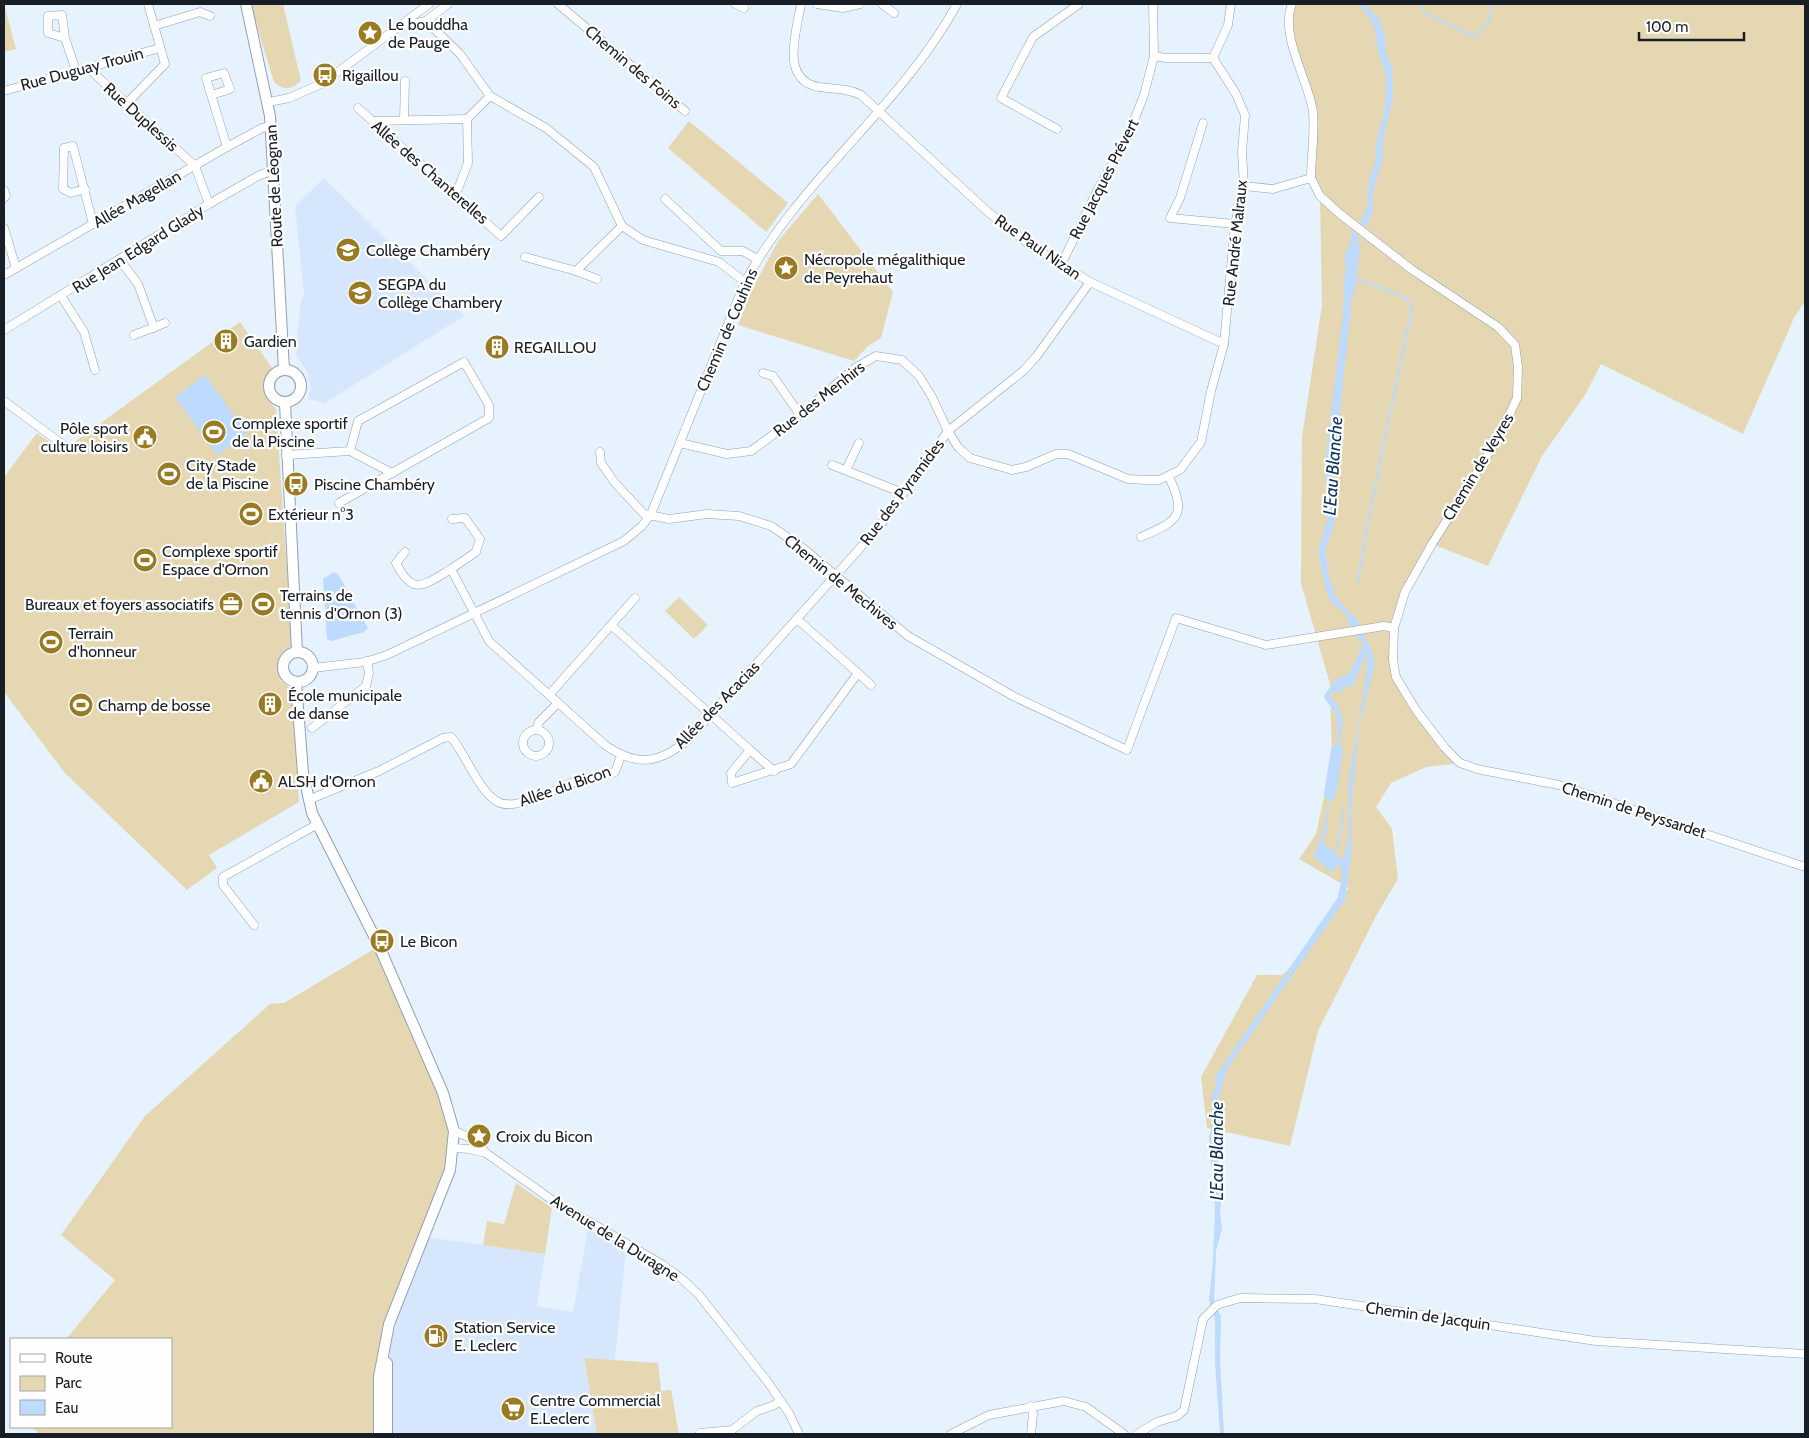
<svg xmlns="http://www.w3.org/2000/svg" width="1809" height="1438" font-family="Cabin,sans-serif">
	<rect width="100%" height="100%" fill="#e7f2ff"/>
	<g fill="#d6e7fd">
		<polygon points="324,178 464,316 325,403 308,399 311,387 306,370 296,356 300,304 304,295 295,206"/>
		<polygon points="588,1228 626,1250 615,1360 584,1359 597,1434 388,1434 387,1377 391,1342 404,1296 426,1237 545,1254 537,1306 573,1312"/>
	</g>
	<g fill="#e5d7b2">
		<polygon points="4,4 16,49 4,52"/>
		<path d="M 250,4 L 283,4 L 301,81 C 291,89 284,92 274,82 Z"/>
		<polygon points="1292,4 1805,4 1805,301 1794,318 1743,434 1601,364 1585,395 1542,456 1488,566 1432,544 1405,592 1394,628 1396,677 1460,763 1426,767 1391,783 1376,807 1392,829 1398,879 1376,916 1318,1031 1290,1146 1207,1128 1201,1077 1257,975 1282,975 1289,969 1349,888 1299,859 1316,834 1332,760 1330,684 1301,583 1302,437 1322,305 1320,196 1311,178 1313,112 1292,43"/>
		<polygon points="689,121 788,203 766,232 668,148"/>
		<polygon points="818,194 893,292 881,338 868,346 854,361 738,325 753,288 778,241"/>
		<path d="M 240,322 L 272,368 C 258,387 263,393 276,409 L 292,644 C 281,656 278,664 281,681 L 288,686 L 292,695 L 299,802 L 209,855 L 217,868 L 187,890 L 65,773 L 4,692 L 4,477 L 37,433 L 62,451 Z"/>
		<polygon points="679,597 708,625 694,639 665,611"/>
		<polygon points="379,946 443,1093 453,1148 398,1297 387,1344 387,1434 39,1434 33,1427 171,1427 171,1339 66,1339 115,1280 61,1235 145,1116 270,1004 284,1003"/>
		<polygon points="516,1183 552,1208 545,1254 483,1245 487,1221 504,1224"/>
		<polygon points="584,1358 658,1363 661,1391 671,1390 679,1434 597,1434"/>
	</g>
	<g fill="#bedbff" fill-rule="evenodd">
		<polygon points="1359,4 1365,4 1379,19 1385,37 1386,54 1392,67 1393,97 1384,136 1382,162 1373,191 1372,214 1369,222 1358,234 1358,251 1353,264 1345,264 1345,252 1353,247 1350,235 1359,226 1367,206 1369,181 1375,162 1377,139 1385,108 1386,88 1386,74 1378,53 1375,31 1371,21"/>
		<path d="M 1346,274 L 1351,275 L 1351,308 L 1332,486 L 1337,504 L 1335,523 L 1325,551 L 1329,576 L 1336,597 L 1359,622 L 1359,628 L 1370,646 L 1375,664 L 1359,725 L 1351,812 L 1351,857 L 1345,900 L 1227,1069 L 1218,1101 L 1218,1176 L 1222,1193 L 1220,1212 L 1222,1229 L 1216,1251 L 1214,1304 L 1221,1316 L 1220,1359 L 1224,1434 L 1220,1434 L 1215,1362 L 1215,1319 L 1209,1300 L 1213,1262 L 1215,1209 L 1209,1137 L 1212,1126 L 1212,1094 L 1216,1085 L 1215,1077 L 1338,897 L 1342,876 L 1340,863 L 1332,873 L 1313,856 C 1324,843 1342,732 1336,715 C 1333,707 1326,703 1324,696 L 1335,680 L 1349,674 L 1363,645 L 1352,630 L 1345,613 L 1331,602 L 1327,593 L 1318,553 L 1329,512 L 1325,464 L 1342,322 ZM 1367,652 L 1366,677 L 1349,779 L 1348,840 L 1342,860 L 1323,842 L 1327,829 L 1327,819 L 1343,720 L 1339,707 L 1330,695 L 1333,692 L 1342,692 L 1343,686 L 1348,687 L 1353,685 Z"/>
		<polygon points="205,375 247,433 217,455 175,397"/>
		<polygon points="334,572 338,574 368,628 364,632 331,641 327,639 323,579"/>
	</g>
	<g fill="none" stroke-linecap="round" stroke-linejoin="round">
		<g stroke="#bedbff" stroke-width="2">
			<polyline points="1365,4 1367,8"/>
			<polyline points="1421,4 1424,13 1475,37 1489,21 1492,4"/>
			<path d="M 1350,277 L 1403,296 L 1412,307 C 1394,399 1372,490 1358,582"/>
			<polyline points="1336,856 1344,809"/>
		</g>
		<g stroke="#bedbff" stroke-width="12">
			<polyline points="1349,290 1354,248"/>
			<polyline points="1330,794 1337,750"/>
		</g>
		<defs>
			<g id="minor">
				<polyline points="558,4 685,111"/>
				<polyline points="735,4 744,8"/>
				<path d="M 801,4 C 797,30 779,80 819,87 C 833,89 848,88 861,95 L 988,212 L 1034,248 L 1090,282 L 1224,344"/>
				<polyline points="817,4 843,8 860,4"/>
				<polyline points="882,4 894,13"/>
				<path d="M 1292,4 C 1279,35 1309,81 1313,112 C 1315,133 1311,157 1311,178"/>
				<polyline points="426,21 460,54 490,96 546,128 594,167 622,226 643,240 719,262 745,282"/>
				<polyline points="154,26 200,12 210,16"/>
				<polyline points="399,27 426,21 448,4"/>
				<polyline points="65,38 62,15 48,16 48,33 65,38 76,71"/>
				<polyline points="1154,56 1166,58 1213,58"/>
				<polyline points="88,68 195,166 209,204"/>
				<polyline points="4,91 160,48"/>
				<polyline points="212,95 230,89 224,73 206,78 227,147"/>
				<polyline points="269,102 289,98 323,83 429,4"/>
				<polyline points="126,104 165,64 148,4"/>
				<polyline points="358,108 501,236 539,197"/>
				<polyline points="404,119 405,81"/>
				<polyline points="373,121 467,119"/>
				<polyline points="1203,123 1180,198 1170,218 1235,224"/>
				<polyline points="1057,129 1001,98 1033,37 1079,4"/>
				<polyline points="1311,178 1320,196 1340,214 1411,269 1498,327 1515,345 1518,367 1517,398 1500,435 1432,544 1405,592 1394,628 1393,660 1396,677 1416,710 1445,748 1460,763 1477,769 1559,785 1805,867"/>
				<polyline points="1244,186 1273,189 1311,178"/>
				<polyline points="85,189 71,193 63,189 64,148 73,146 93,224"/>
				<polyline points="4,190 6,196 4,198"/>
				<polyline points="456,194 468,163 467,119 490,96"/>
				<polyline points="665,199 721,251 743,251 757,259"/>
				<polyline points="4,228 16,268"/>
				<polyline points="525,257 576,271 622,226"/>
				<polyline points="120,260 138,284 154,328"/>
				<polyline points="1061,265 1097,191 1127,138 1144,95 1154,56 1153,4"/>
				<polyline points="576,271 597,279"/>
				<polyline points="4,275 227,147 262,128 271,126"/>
				<polyline points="61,296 84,332 95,370"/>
				<polyline points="4,330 209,204 258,176 273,170"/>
				<polyline points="134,335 165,323"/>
				<polyline points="763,373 773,376 800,415"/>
				<polyline points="4,401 65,446"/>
				<polyline points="680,443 727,454 751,451 800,415 855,368 876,356 902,360 919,376 932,397 948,431 958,447 970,458 1012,470 1026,467 1056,454 1068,454 1128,479 1147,480 1159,480 1180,470 1201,442 1211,391 1224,344 1235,224 1244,186 1242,152 1245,115 1236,94 1213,58 1228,25 1231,4"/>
				<polyline points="350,451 392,473"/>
				<polyline points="600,452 601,463 615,483 644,514 669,519 707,514 739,516 771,526 803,548 908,636 1013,696 1127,750 1176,618 1266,645 1384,626 1394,628"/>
				<polyline points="286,455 350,451 358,421 464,362 489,405 489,418 339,503"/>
				<polyline points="832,465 903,493"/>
				<polyline points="846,470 859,443"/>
				<path d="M 452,519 L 465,518 L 480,539 L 476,552 L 451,569 L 489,641 L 605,745 C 637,767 658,764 688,740 L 879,527 L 948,431 L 1023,371 L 1036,357 L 1090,282"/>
				<path d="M 1141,537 C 1177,521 1188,517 1169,477"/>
				<path d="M 405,552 L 396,563 C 413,597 424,585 451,569"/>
				<polyline points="612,626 750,750 731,773 732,783 791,764 858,673 798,620"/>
				<path d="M 313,668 L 365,662 L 387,655 L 624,541 L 642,526 L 651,514 L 745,282 C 801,178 901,107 957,4"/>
				<polyline points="858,673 871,685"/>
				<polyline points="549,695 635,598"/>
				<polyline points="312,728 366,686 369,673 367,661"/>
				<polyline points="536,730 539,722 558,703"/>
				<circle cx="536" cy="743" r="13"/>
				<polyline points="750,750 774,771"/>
				<path d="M 308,800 L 379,771 L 443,738 L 451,737 C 466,754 478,791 498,802 C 516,812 560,787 578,780 C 590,776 604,777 615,772 L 621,756"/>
				<polyline points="254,925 223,885 223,877 316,825"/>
				<polyline points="454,1131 475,1140 486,1153"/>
				<polyline points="453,1148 470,1149 486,1153 552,1200 663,1265 682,1279 699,1295 767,1381 789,1413 799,1434"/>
				<polyline points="1031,1406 1033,1414 1031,1434"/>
				<polyline points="700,1433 732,1430 757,1411 772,1406 781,1401"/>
				<polyline points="951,1434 989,1415 1064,1401 1086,1407 1124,1434"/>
				<polyline points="1137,1434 1157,1422 1177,1416 1184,1410 1203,1319 1217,1305 1240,1298 1315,1299 1596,1341 1805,1354"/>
			</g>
			<g id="major">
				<polyline points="246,4 270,116 284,370"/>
				<circle cx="285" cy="386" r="16"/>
				<polyline points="285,403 297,652"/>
				<circle cx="298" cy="667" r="15"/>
				<polyline points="296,682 303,773 312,813 379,946 443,1093 454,1131 450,1170 389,1324 379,1377 379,1434"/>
				<polyline points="387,1363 387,1434"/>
			</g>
		</defs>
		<use href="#minor" stroke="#91a0b4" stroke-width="9"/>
		<use href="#major" stroke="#91a0b4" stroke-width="12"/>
		<use href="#minor" stroke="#fff" stroke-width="8"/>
		<use href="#major" stroke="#fff" stroke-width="10"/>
	</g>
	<defs>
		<symbol id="sight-disc" viewBox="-11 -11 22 22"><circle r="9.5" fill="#987b23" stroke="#fefefe"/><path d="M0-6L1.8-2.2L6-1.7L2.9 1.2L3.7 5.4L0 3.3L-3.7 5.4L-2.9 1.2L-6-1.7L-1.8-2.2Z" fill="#fff"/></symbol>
		<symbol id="bus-disc" viewBox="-11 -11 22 22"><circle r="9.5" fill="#987b23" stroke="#fefefe"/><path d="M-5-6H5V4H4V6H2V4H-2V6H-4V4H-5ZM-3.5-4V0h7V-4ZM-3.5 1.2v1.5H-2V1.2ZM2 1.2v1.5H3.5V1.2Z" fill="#fff"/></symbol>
		<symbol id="school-disc" viewBox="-11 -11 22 22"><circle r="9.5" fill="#987b23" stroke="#fefefe"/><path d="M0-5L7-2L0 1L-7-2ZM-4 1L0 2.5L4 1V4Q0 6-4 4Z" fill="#fff"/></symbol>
		<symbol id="building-disc" viewBox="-11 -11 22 22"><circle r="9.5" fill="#987b23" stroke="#fefefe"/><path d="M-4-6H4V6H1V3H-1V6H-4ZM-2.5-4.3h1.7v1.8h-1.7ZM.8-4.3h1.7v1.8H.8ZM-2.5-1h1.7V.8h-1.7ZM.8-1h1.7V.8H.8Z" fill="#fff"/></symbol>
		<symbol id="stadium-disc" viewBox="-11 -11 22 22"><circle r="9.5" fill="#987b23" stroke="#fefefe"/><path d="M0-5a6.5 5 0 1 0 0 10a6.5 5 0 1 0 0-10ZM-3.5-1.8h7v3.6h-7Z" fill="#fff"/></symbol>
		<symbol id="civic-disc" viewBox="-11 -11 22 22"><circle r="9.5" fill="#987b23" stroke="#fefefe"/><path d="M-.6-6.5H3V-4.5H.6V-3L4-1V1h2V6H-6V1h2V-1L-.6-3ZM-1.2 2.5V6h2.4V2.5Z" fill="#fff"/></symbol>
		<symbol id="office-disc" viewBox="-11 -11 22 22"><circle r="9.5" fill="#987b23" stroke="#fefefe"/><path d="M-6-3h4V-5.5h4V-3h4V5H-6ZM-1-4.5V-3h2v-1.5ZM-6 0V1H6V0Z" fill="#fff"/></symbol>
		<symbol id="fuel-disc" viewBox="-11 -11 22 22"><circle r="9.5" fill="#987b23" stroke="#fefefe"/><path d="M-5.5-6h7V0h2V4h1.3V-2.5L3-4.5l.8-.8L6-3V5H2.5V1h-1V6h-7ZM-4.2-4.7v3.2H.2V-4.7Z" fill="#fff"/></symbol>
		<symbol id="supermarket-disc" viewBox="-11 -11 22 22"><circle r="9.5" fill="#987b23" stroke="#fefefe"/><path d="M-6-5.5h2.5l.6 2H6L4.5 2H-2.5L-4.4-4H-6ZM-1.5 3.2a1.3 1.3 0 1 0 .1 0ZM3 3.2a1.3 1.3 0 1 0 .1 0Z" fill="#fff"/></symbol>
	</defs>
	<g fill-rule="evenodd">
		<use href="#sight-disc" x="356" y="19" width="28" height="28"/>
		<use href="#bus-disc" x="311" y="61" width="28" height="28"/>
		<use href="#school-disc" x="334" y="236" width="28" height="28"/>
		<use href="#sight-disc" x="772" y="254" width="28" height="28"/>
		<use href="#school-disc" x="346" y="279" width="28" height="28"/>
		<use href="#building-disc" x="212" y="327" width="28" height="28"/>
		<use href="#building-disc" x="483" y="333" width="28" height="28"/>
		<use href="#stadium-disc" x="200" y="418" width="28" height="28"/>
		<use href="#civic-disc" x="131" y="423" width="28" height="28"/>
		<use href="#stadium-disc" x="155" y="460" width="28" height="28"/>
		<use href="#bus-disc" x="282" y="470" width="28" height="28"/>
		<use href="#stadium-disc" x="237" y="500" width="28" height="28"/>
		<use href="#stadium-disc" x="131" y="546" width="28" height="28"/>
		<use href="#office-disc" x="217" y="590" width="28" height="28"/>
		<use href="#stadium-disc" x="249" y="590" width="28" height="28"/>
		<use href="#stadium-disc" x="37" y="628" width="28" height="28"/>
		<use href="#building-disc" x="256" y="690" width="28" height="28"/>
		<use href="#stadium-disc" x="67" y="691" width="28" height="28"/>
		<use href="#civic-disc" x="247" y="767" width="28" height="28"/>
		<use href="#bus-disc" x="368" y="927" width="28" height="28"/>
		<use href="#sight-disc" x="465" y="1122" width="28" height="28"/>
		<use href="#fuel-disc" x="422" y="1322" width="28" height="28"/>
		<use href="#supermarket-disc" x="499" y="1395" width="28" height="28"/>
	</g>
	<g text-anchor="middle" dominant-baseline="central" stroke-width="4.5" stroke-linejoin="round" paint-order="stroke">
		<g font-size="16" fill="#181e25" stroke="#fefefe" text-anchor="start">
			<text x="388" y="24">Le bouddha<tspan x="388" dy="18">de Pauge</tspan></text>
			<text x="342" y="75">Rigaillou</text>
			<text x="366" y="250">Collège Chambéry</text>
			<text x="804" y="259">Nécropole mégalithique<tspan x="804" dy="18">de Peyrehaut</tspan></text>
			<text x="378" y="284">SEGPA du<tspan x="378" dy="18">Collège Chambery</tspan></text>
			<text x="244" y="341">Gardien</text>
			<text x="514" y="347">REGAILLOU</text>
			<text x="232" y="423">Complexe sportif<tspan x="232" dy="18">de la Piscine</tspan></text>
			<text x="128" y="428" text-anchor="end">Pôle sport<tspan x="128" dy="18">culture loisirs</tspan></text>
			<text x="186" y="465">City Stade<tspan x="186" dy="18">de la Piscine</tspan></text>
			<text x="314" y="484">Piscine Chambéry</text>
			<text x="268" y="514">Extérieur n°3</text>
			<text x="162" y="551">Complexe sportif<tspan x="162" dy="18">Espace d'Ornon</tspan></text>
			<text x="280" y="595">Terrains de<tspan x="280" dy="18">tennis d'Ornon (3)</tspan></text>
			<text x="214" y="604" text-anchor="end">Bureaux et foyers associatifs</text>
			<text x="68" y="633">Terrain<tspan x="68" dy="18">d'honneur</tspan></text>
			<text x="288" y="695">École municipale<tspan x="288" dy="18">de danse</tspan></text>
			<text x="98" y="705">Champ de bosse</text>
			<text x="278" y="781">ALSH d'Ornon</text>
			<text x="400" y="941">Le Bicon</text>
			<text x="496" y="1136">Croix du Bicon</text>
			<text x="454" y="1327">Station Service<tspan x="454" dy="18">E. Leclerc</tspan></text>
			<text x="530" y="1400">Centre Commercial<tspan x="530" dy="18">E.Leclerc</tspan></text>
		</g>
		<g font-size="16" fill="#181e25" stroke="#fefefe">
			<text transform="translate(633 67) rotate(40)">Chemin des Foins</text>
			<text transform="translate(82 69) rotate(-15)">Rue Duguay Trouin</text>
			<text transform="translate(141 117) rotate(42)">Rue Duplessis</text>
			<text transform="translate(430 172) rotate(41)">Allée des Chanterelles</text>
			<text transform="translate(1104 179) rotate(-63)">Rue Jacques Prévert</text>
			<text transform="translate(274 186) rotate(-93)">Route de Léognan</text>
			<text transform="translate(137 199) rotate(-30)">Allée Magellan</text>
			<text transform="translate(1235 243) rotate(-84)">Rue André Malraux</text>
			<text transform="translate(1038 247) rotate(35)">Rue Paul Nizan</text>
			<text transform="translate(138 249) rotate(-32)">Rue Jean Edgard Glady</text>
			<text transform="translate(727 330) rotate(-67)">Chemin de Couhins</text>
			<text transform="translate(819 399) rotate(-38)">Rue des Menhirs</text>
			<text transform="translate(1478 467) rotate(-59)">Chemin de Veyres</text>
			<text transform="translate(902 492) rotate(-53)">Rue des Pyramides</text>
			<text transform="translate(841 582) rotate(39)">Chemin de Mechives</text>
			<text transform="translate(717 705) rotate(-46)">Allée des Acacias</text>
			<text transform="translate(565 786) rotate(-19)">Allée du Bicon</text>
			<text transform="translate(1634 810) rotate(18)">Chemin de Peyssardet</text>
			<text transform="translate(615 1238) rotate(32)">Avenue de la Duragne</text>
			<text transform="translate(1428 1316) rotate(8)">Chemin de Jacquin</text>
		</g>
		<g font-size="18" font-style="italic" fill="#0c335e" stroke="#fefefe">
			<text transform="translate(1333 466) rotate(-86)">L'Eau Blanche</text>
			<text transform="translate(1217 1151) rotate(-90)">L'Eau Blanche</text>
		</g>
	</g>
	<rect width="1809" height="1438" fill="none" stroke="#181e25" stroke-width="10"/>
	<rect x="10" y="1338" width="162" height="90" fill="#fefefe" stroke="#a2a4a7"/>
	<rect x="20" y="1354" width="25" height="8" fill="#ffffff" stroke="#a2a4a7"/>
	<text x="55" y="1363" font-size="15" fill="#181e25">Route</text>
	<rect x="20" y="1376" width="25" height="15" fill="#e5d7b2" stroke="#a2a4a7"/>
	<text x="55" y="1388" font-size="15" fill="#181e25">Parc</text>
	<rect x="20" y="1400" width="25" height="15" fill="#bedbff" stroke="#a2a4a7"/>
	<text x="55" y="1413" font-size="15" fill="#181e25">Eau</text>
	<path d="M1639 32v8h105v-8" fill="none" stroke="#181e25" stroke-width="2.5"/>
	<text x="1646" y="32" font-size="15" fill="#181e25" stroke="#fefefe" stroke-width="4" paint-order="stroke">100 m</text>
</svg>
